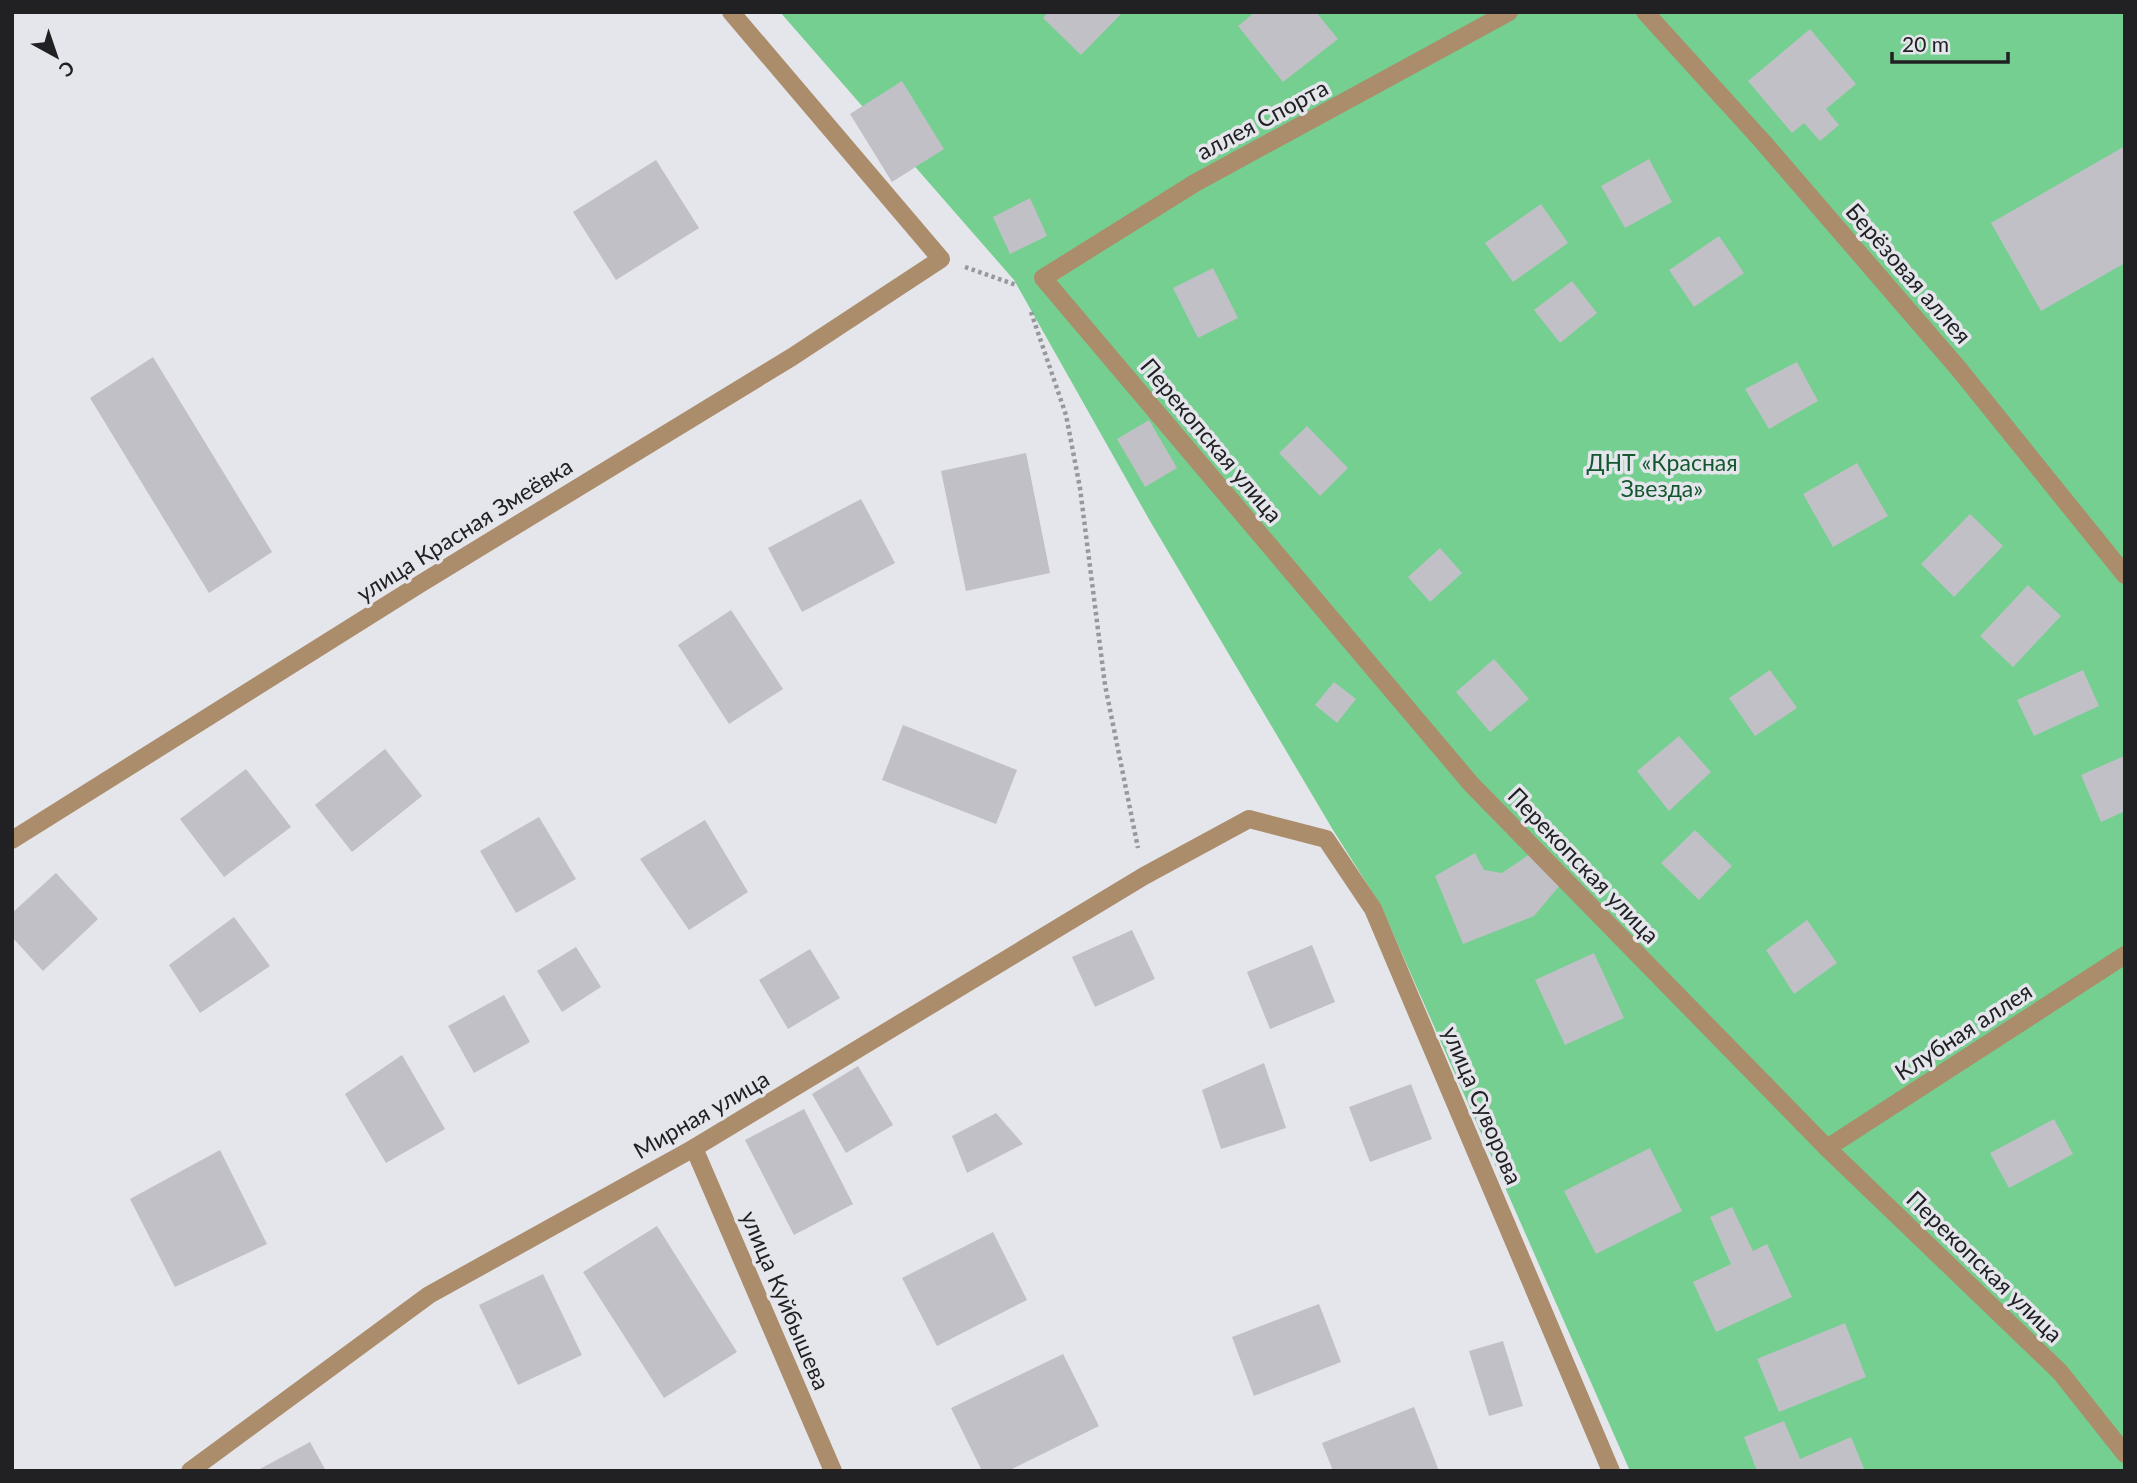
<svg xmlns="http://www.w3.org/2000/svg" width="2137" height="1483" font-family="Lato,sans-serif">
	<rect width="100%" height="100%" fill="#e5e6ec"/>
	<polygon fill="#74cf90" points="780,12 2125,12 2125,1471 1630,1471 1381,906 1333,830 1150,521 1014,280"/>
	<g fill="#c0c0c6">
		<polygon points="1048,12 1123,12 1081,55 1043,18"/>
		<polygon points="1255,12 1316,12 1338,39 1283,82 1238,26"/>
		<polygon points="1810,29 1856,84 1826,109 1839,125 1820,141 1804,123 1792,133 1748,81"/>
		<polygon points="902,81 944,149 892,182 850,114"/>
		<polygon points="2125,146 2125,263 2041,311 1991,223"/>
		<polygon points="1649,159 1672,202 1625,228 1601,186"/>
		<polygon points="656,160 699,228 616,280 573,212"/>
		<polygon points="1030,198 1047,236 1010,254 993,217"/>
		<polygon points="1541,204 1568,243 1513,282 1485,243"/>
		<polygon points="1719,236 1744,273 1694,307 1669,270"/>
		<polygon points="1213,268 1238,318 1198,338 1173,288"/>
		<polygon points="1572,281 1597,313 1560,343 1534,310"/>
		<polygon points="153,357 272,552 209,593 90,398"/>
		<polygon points="1797,362 1818,401 1769,429 1745,389"/>
		<polygon points="1149,420 1177,468 1145,487 1117,439"/>
		<polygon points="1307,426 1348,468 1320,496 1279,453"/>
		<polygon points="1026,453 1050,573 966,591 941,471"/>
		<polygon points="1857,463 1888,516 1833,547 1803,494"/>
		<polygon points="861,499 895,563 802,612 768,548"/>
		<polygon points="1970,514 2003,546 1954,597 1921,564"/>
		<polygon points="1440,548 1462,573 1430,602 1408,577"/>
		<polygon points="2028,585 2061,616 2013,667 1980,636"/>
		<polygon points="731,610 783,689 729,724 678,645"/>
		<polygon points="1494,659 1529,699 1490,732 1456,692"/>
		<polygon points="1770,670 1797,708 1755,736 1729,698"/>
		<polygon points="2083,670 2099,706 2034,736 2017,700"/>
		<polygon points="1334,682 1356,699 1337,723 1315,705"/>
		<polygon points="903,725 1017,770 996,824 882,780"/>
		<polygon points="1679,736 1711,772 1669,811 1637,771"/>
		<polygon points="385,749 422,796 352,852 315,805"/>
		<polygon points="2124,756 2125,811 2101,822 2081,775"/>
		<polygon points="246,769 291,827 224,877 180,819"/>
		<polygon points="539,817 576,879 516,913 480,851"/>
		<polygon points="705,820 748,892 689,930 640,859"/>
		<polygon points="1695,830 1732,866 1699,900 1661,863"/>
		<polygon points="1475,853 1484,870 1502,873 1530,854 1561,884 1534,916 1463,944 1435,876"/>
		<polygon points="56,873 98,919 43,971 12,937 12,913"/>
		<polygon points="234,917 270,966 200,1013 169,965"/>
		<polygon points="1807,920 1837,963 1794,994 1766,950"/>
		<polygon points="1132,930 1155,979 1095,1007 1072,957"/>
		<polygon points="1312,945 1335,1002 1270,1029 1247,972"/>
		<polygon points="576,947 601,987 562,1012 537,971"/>
		<polygon points="810,949 840,998 788,1029 759,980"/>
		<polygon points="1594,953 1624,1018 1565,1045 1535,980"/>
		<polygon points="504,995 530,1042 474,1073 448,1026"/>
		<polygon points="402,1055 445,1129 386,1163 345,1094"/>
		<polygon points="1264,1063 1286,1128 1221,1149 1202,1090"/>
		<polygon points="858,1066 893,1125 846,1153 812,1094"/>
		<polygon points="1411,1084 1432,1139 1370,1162 1349,1107"/>
		<polygon points="804,1109 853,1204 794,1235 745,1140"/>
		<polygon points="996,1113 1023,1144 967,1173 952,1136"/>
		<polygon points="2054,1119 2073,1154 2009,1188 1990,1153"/>
		<polygon points="1650,1148 1682,1211 1596,1254 1564,1191"/>
		<polygon points="220,1150 267,1244 175,1287 130,1199"/>
		<polygon points="1732,1207 1753,1251 1767,1244 1792,1297 1716,1332 1693,1282 1731,1264 1710,1217"/>
		<polygon points="657,1226 737,1352 664,1398 583,1272"/>
		<polygon points="993,1232 1027,1300 937,1346 902,1278"/>
		<polygon points="543,1274 582,1355 518,1385 479,1305"/>
		<polygon points="1319,1304 1341,1362 1254,1396 1232,1337"/>
		<polygon points="1845,1323 1866,1377 1779,1412 1757,1359"/>
		<polygon points="1503,1341 1523,1406 1489,1416 1469,1351"/>
		<polygon points="1063,1354 1099,1426 1008,1471 982,1471 951,1408"/>
		<polygon points="1414,1407 1439,1471 1333,1471 1322,1443"/>
		<polygon points="1784,1421 1800,1459 1851,1437 1865,1471 1757,1471 1744,1437"/>
		<polygon points="310,1442 326,1471 256,1471"/>
	</g>
	<g fill="none" stroke-linecap="round" stroke-linejoin="round">
		<g stroke="#97989c" stroke-width="4.5" stroke-dasharray="3.5 3.5" stroke-linecap="butt">
			<polyline points="965,267 1016,285"/>
			<polyline points="1031,312 1066,415 1080,488 1105,685 1138,848"/>
		</g>
		<g stroke="#ab8d6c" stroke-width="18">
			<polyline points="1509,12 1195,183 1043,278 1472,785 1827,1148 2060,1372 2125,1454"/>
			<polyline points="1645,12 1763,142 1958,368 2125,575"/>
			<polyline points="12,840 420,584 792,357 941,259 731,12"/>
			<polyline points="694,1148 833,1471"/>
			<polyline points="1827,1148 2125,955"/>
			<polyline points="190,1471 429,1295 694,1148 1144,876 1249,819 1326,839 1373,909 1611,1471"/>
		</g>
	</g>
	<g text-anchor="middle" dominant-baseline="central" stroke-width="7" stroke-linejoin="round" paint-order="stroke">
		<g font-size="23" fill="#212123" stroke="#e5e6ec">
			<text transform="translate(1262 119) rotate(-28)">аллея Спорта</text>
			<text transform="translate(1909 273) rotate(49)">Берёзовая аллея</text>
			<text transform="translate(1212 440) rotate(50)">Перекопская улица</text>
			<text transform="translate(464 529) rotate(-32)">улица Красная Змеёвка</text>
			<text transform="translate(1584 865) rotate(46)">Перекопская улица</text>
			<text transform="translate(1963 1031) rotate(-33)">Клубная аллея</text>
			<text transform="translate(1483 1105) rotate(67)">улица Суворова</text>
			<text transform="translate(701 1114) rotate(-30)">Мирная улица</text>
			<text transform="translate(1985 1266) rotate(44)">Перекопская улица</text>
			<text transform="translate(786 1300) rotate(67)">улица Куйбышева</text>
		</g>
		<g font-size="23" fill="#12572e" stroke="#e5e6ec">
			<text x="1662" y="462">ДНТ «Красная<tspan x="1662" dy="26">Звезда»</tspan></text>
		</g>
	</g>
	<rect width="2137" height="1483" fill="none" stroke="#212123" stroke-width="28"/>
	<g transform="translate(56 56) rotate(140)" stroke="#e5e6ec" stroke-width="5" paint-order="stroke">
	<path d="M0-5L12 26L0 18L-12 26Z" fill="#212123"/>
	<text y="-10" font-size="19" font-weight="bold" text-anchor="middle" fill="#212123">С</text>
	</g>
	<path d="M1892 52v10h116v-10" fill="none" stroke="#212123" stroke-width="3.5"/>
	<text x="1902" y="52" font-size="21" fill="#212123" stroke="#e5e6ec" stroke-width="5" paint-order="stroke">20 m</text>
</svg>
